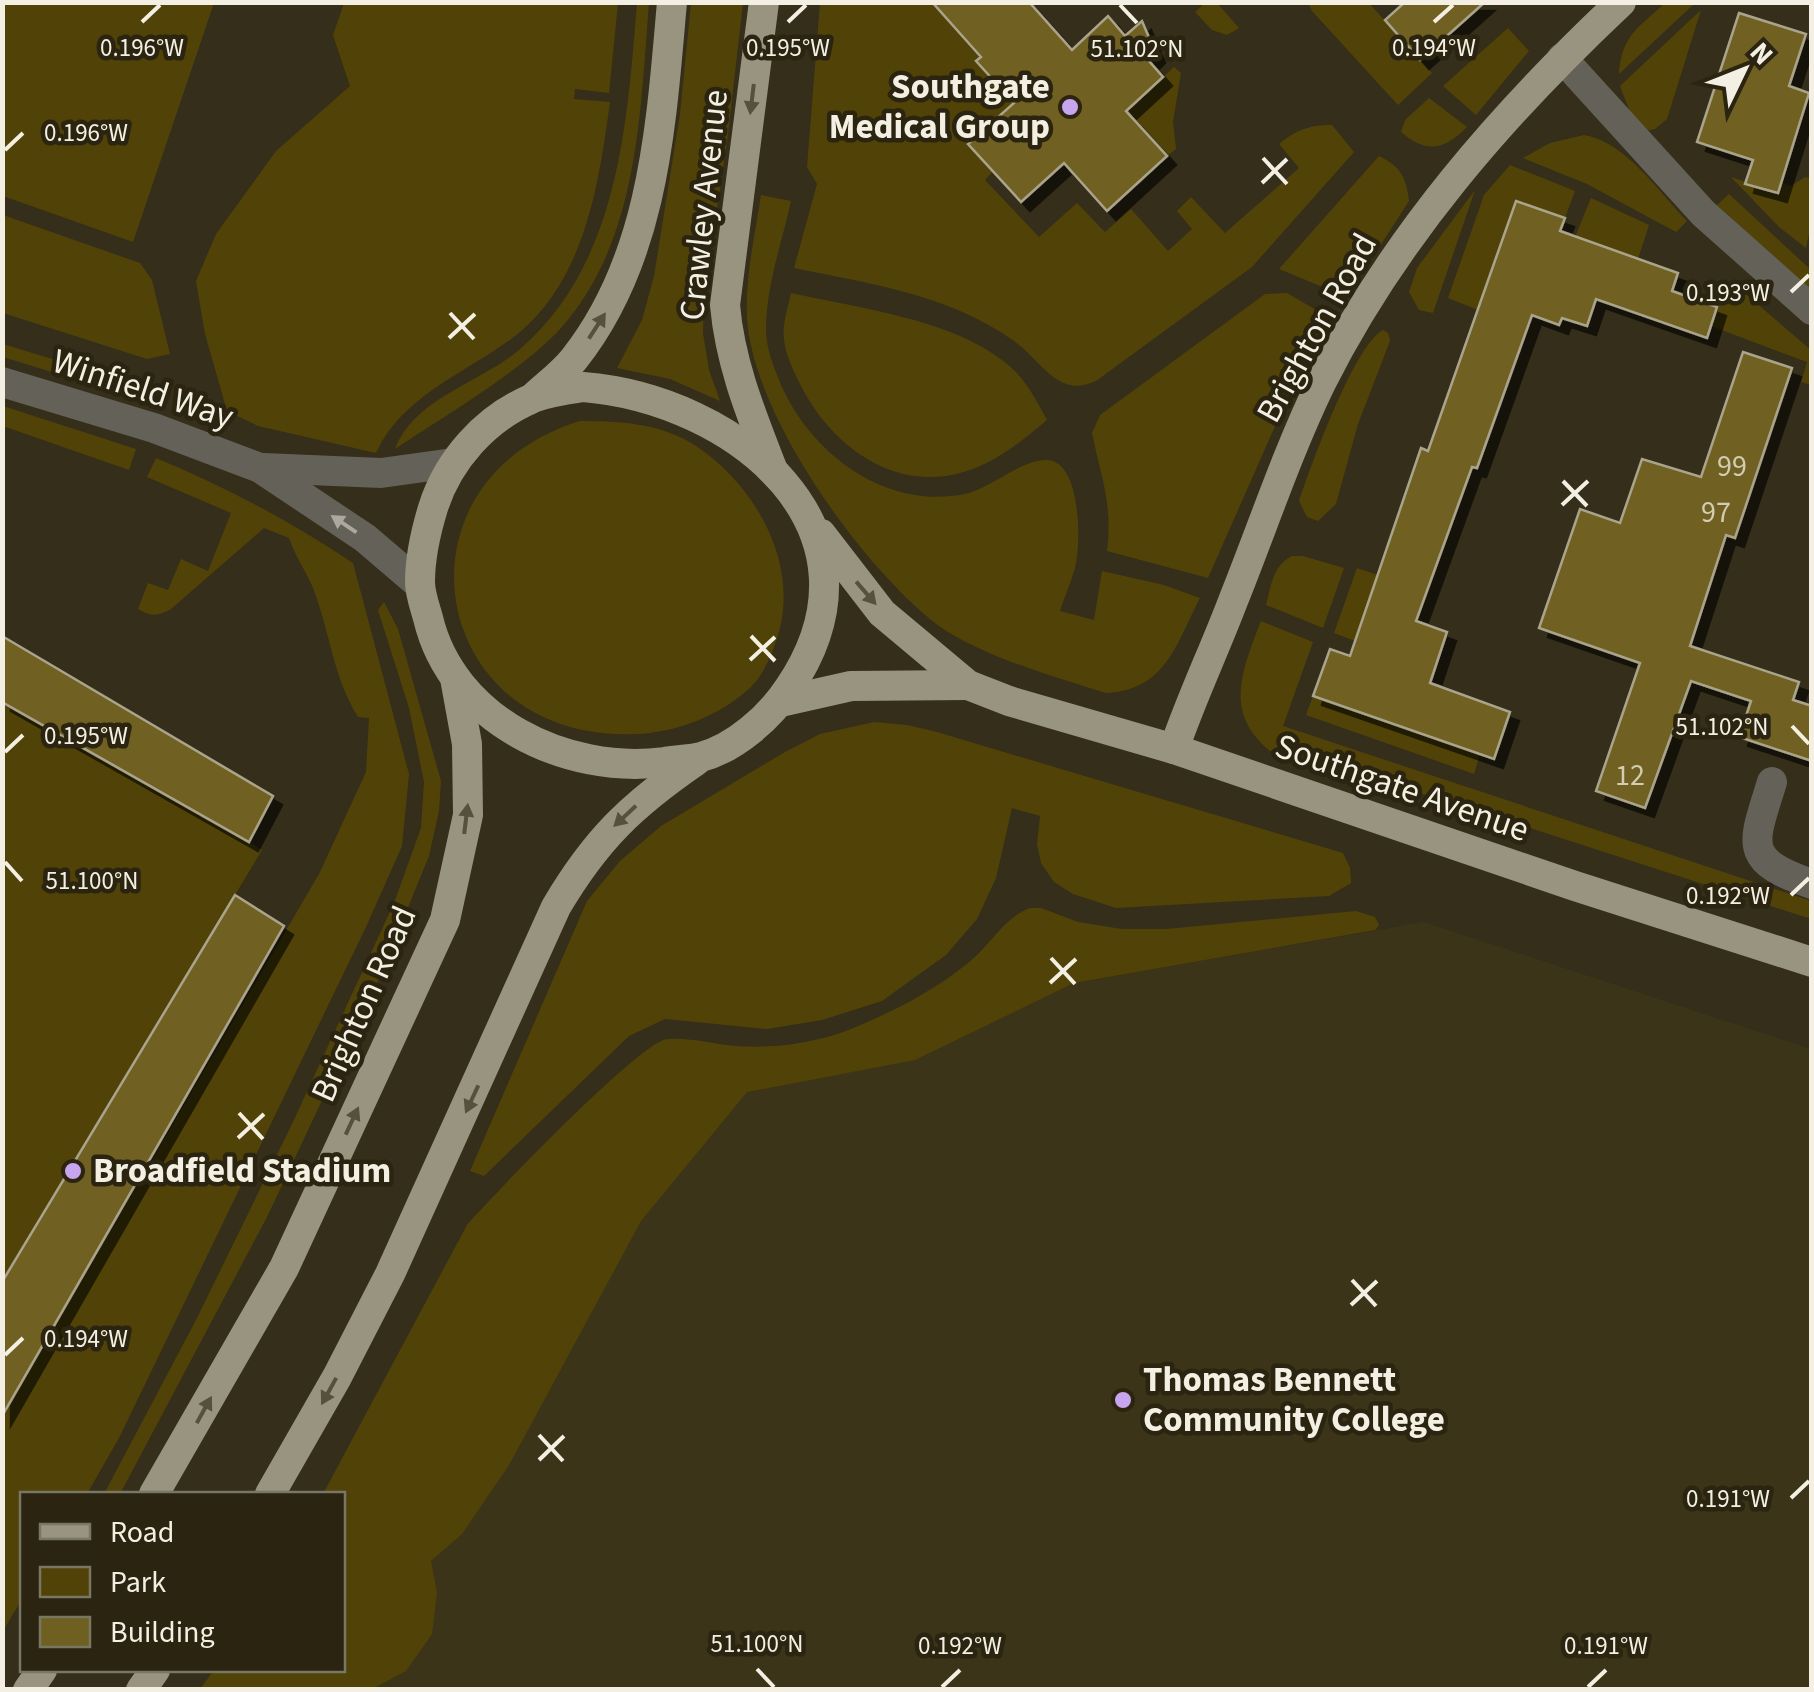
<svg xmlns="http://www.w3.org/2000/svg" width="1814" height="1692" font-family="'Source Sans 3',sans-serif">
	<defs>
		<filter id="shadow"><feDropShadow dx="9" dy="9" stdDeviation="0" flood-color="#0009"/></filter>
	</defs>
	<rect width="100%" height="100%" fill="#342e1a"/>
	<polygon fill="#3b3418" points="1424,922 1811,1049 1811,1689 252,1690 342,1670 697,1068 1044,996 1074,983"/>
	<g fill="#514307">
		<polygon points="3,2 214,3 133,242 3,196"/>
		<path d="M 344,3 L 618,3 L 609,93 L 575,89 L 574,99 L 610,102 C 599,182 586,276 520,332 C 472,371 403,393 376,453 L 258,426 L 227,411 L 205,334 L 196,281 L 216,234 L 276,151 L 350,86 L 333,35 Z"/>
		<path d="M 637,3 L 649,3 C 640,113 639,240 561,328 C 523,370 444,416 395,449 C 414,398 480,383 519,350 C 619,264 627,125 637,3 Z"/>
		<polygon points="691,3 743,3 728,134 704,295 703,333 709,370 720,401 670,379 617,368 642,320 654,276 680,114"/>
		<path d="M 820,3 L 942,3 L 937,8 L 981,57 L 976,62 L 1014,103 L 969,145 L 993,171 L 985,180 L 1039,237 L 1077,203 L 1105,232 L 1131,209 L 1168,251 L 1192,229 L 1177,211 L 1191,197 L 1225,233 L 1299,168 L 1279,144 C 1296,130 1309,125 1332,125 L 1354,152 L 1252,267 L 1096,381 C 1058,399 1042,361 1014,341 C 948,294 871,284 794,268 L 817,184 L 807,167 Z"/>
		<polygon points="1205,3 1217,3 1239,28 1227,35 1212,30 1195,12"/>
		<polygon points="1308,3 1369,3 1432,73 1398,105 1312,11"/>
		<path d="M 1665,3 L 1695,3 L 1619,74 C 1621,36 1639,27 1665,3 Z"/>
		<polygon points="1701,10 1667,119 1655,129 1646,131 1630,112 1620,86"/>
		<polygon points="1508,28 1529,51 1476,115 1443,86"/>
		<polygon points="1174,67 1181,73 1173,122 1176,149 1167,156 1126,111"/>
		<path d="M 1429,98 L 1467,127 C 1444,150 1427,154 1401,132 L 1405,120 Z"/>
		<path d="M 1584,135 C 1626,142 1658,191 1687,221 L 1676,232 L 1587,184 L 1523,158 L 1550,143 Z"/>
		<path d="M 1379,156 C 1401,167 1406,177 1409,201 L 1347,297 L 1279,269 Z"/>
		<polygon points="1510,165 1575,191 1565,218 1516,201 1478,310 1448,298 1484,195"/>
		<polygon points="1731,177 1777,193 1781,183 1791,186 1805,177 1811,178 1811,224 1806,248 1779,227"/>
		<polygon points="1475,190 1433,313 1419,310 1409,292 1417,268"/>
		<polygon points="1729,194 1811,270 1811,291 1717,205"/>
		<path d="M 761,195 L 791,201 C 782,242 766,287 766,329 C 766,349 774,368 782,387 C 813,455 886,510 965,494 C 991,489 1031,451 1055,462 C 1081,474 1081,544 1075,568 C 1071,583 1064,597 1060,611 L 1094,620 L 1102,571 L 1164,585 L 1200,598 C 1176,644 1166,690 1106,693 C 1055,677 970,653 930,619 C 857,559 752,413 747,317 C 745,277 755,235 761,195 Z"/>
		<polygon points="1591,198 1649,225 1638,259 1575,237"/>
		<polygon points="3,215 140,263 152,280 170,354 147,359 3,313"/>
		<polygon points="1734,284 1811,350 1811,385 1801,382 1807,362 1711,326 1726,286"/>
		<path d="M 791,293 C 858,308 952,319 1006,363 C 1025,378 1036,399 1047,420 C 1016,446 987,470 946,476 C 882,485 826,438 799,382 C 793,370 785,353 784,339 C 782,325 788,307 791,293 Z"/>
		<path d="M 1287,293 L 1330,318 L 1295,381 L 1208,578 L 1107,551 C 1113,503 1101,478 1092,433 L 1100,415 L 1265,294 Z"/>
		<path d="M 1383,330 L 1388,333 L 1390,341 L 1358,424 L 1336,504 L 1318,521 L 1307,517 L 1299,501 C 1311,466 1354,345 1383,330 Z"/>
		<polygon points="3,344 151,389 146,401 3,357"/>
		<polygon points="3,406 136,449 129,470 3,426"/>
		<path d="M 580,421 C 620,421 661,423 696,446 C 758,487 802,569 776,641 C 771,657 763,675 751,687 C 720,716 676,733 634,734 C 428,742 384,481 580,421 Z"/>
		<path d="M 156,458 C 226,487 290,521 353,563 L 409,774 L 402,846 L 366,927 L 120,1436 L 87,1494 L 22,1494 L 22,1599 L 3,1631 L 3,636 L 273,796 L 249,842 L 262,850 L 235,895 L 284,926 L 101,1247 L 319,874 L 366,772 L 369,718 L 358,717 C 333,677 330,632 313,588 C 306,571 295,556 289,538 L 264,528 L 171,609 C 158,616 151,617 138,609 L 148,583 L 168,590 L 181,559 L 208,571 L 231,513 L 147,477 Z"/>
		<path d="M 1292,556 L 1303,556 L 1344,568 L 1323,628 L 1266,605 C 1271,586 1273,565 1292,556 Z"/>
		<polygon points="1357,568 1378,575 1355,641 1334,633"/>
		<polygon points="384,602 398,629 441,781 439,811 429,856 376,986 267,1217 120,1494 104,1494 196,1320 292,1124 394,903 421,828 424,782 409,708 378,610"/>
		<path d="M 1261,621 L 1313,642 L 1283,726 L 1811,901 L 1811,919 L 1438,798 L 1278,757 C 1222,718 1240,675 1261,621 Z"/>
		<polygon points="1313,696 1480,754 1474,774 1306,715"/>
		<polygon points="874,722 907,725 937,732 1343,853 1350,868 1351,883 1329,896 1116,908 1073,894 1054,882 1041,863 1037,844 1040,816 1012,808 996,878 977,919 946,955 882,1001 822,1020 767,1029 665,1019 629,1036 484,1176 470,1171 587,901 620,861 661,826 785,752 820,734"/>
		<path d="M 1030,908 L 1041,908 L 1078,922 L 1122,929 L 1166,929 L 1356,911 L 1375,917 L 1379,925 L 1375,930 L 1074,983 L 915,1060 L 747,1092 L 641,1221 L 509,1465 L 462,1534 L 431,1561 L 437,1593 L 432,1634 L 406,1671 L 372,1689 L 200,1689 L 214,1670 L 342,1670 L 342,1494 L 323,1494 L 467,1225 C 491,1197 640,1042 667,1039 C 689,1037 714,1044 736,1046 C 778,1049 824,1042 863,1024 C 900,1008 936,989 968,963 C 989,947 1004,917 1030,908 Z"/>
	</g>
	<g fill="#6f6022" stroke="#aaa48c" stroke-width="2.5" filter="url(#shadow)">
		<polygon points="932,2 1029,2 1072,50 1108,16 1125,36 1142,21 1156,54 1149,61 1163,77 1126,111 1167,156 1107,211 1064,163 1021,202 968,144 1014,103 976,61 981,57"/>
		<polygon points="1405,2 1485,2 1420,60 1385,20"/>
		<polygon points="1739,13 1806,34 1789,86 1809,93 1778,193 1745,184 1753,160 1697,142"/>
		<polygon points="1516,201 1565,218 1560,231 1678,273 1672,291 1717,307 1707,338 1596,299 1587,326 1562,318 1559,325 1532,315 1477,468 1472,467 1416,621 1447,632 1430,683 1510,712 1494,759 1313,696 1330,649 1350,656 1421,448 1428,451"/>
		<polygon points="1743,352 1792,368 1735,538 1726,535 1690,646 1799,682 1793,700 1812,706 1812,761 1739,737 1751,701 1691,681 1645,808 1596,791 1640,663 1539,628 1580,509 1620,523 1642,459 1701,477"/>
		<polygon points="2,636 273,796 249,842 2,702"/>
		<polygon points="235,895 284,926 2,1416 2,1282"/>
	</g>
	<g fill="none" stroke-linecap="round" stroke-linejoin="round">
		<g stroke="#646158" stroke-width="30">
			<polyline points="1562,58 1703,213 1812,310"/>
			<polyline points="2,382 154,428 260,468 365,538 420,585"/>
			<polyline points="263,468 381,473 453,463"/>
			<path d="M 1772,782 C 1753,844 1741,860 1812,884"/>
		</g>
		<g stroke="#99947f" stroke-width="30">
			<path d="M 764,2 L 725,305 C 730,363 751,414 772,468"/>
			<path d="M 583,387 C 735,399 897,529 789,688 C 770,717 735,748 701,757 C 689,760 676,760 664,762 C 566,775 452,720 428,618 C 425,607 420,594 420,582 C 420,557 426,531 433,508 C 448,460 485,419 531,399 C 546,392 566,390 583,387 Z"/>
			<path d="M 535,396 C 548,384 563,373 574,359 C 654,258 661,126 672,2"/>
			<polyline points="821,534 882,613 968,685 1009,701 1174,749 1575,886 1812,962"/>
			<polyline points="780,702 851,686 968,685"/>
			<path d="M 1174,749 C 1191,699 1214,651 1233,601 C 1262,529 1287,453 1321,383 C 1394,237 1503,113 1621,2"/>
			<polyline points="154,1494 284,1268 445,920 468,815 467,744 455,678"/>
			<path d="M 270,1494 L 337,1377 L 390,1274 L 556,907 C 596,839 632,805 696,761"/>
			<polyline points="28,1690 42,1670"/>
			<polyline points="141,1690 155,1670"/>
		</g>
	</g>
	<defs><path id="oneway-solid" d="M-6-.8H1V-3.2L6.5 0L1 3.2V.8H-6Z" transform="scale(2.5)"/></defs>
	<g fill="#56513c">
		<use href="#oneway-solid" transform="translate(752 99) rotate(97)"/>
		<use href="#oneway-solid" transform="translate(597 326) rotate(-57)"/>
		<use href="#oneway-solid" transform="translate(866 593) rotate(49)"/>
		<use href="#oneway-solid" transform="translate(625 816) rotate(137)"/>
		<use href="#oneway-solid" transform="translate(466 819) rotate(-83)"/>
		<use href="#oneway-solid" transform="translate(472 1099) rotate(115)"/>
		<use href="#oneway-solid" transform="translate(352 1121) rotate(-65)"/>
		<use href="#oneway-solid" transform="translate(329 1391) rotate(119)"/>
		<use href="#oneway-solid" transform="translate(204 1410) rotate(-61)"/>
	</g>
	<use fill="#aca89e" href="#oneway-solid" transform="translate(344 524) rotate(-146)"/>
	<path fill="none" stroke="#f3f0e3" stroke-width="4" d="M 1120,5 L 1137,23M 142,22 L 160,5M 788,22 L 806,5M 1434,22 L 1453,5M 5,150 L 23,133M 1263,158 L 1287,184M 1262,183 L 1287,159M 1791,292 L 1809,275M 450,313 L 474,339M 449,338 L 475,314M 1563,481 L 1587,506M 1562,505 L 1588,481M 751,636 L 775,661M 750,660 L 775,637M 1792,726 L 1809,744M 5,752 L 23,735M 5,862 L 22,881M 1791,895 L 1809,878M 1051,958 L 1075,984M 1050,983 L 1076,959M 239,1113 L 263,1139M 238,1138 L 264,1114M 1352,1280 L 1376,1306M 1351,1305 L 1377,1281M 5,1355 L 23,1338M 539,1435 L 563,1461M 539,1460 L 564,1436M 1791,1498 L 1809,1481M 757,1669 L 774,1687M 942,1687 L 960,1670M 1588,1687 L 1606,1670"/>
	<g fill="#c7a6ef" stroke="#2a2410" stroke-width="4">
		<circle cx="1070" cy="107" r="10"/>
		<circle cx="73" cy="1171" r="10"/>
		<circle cx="1123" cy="1400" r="10"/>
	</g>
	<g text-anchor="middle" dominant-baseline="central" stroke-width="9" stroke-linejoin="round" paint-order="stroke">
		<g font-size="30" fill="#d2ccb3">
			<text x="1732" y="466">99</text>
			<text x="1716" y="512">97</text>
			<text x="1630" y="775">12</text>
		</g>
		<g font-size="35" font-weight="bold" fill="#f3f0e3" stroke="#2a2410" text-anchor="start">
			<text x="1050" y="87" text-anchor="end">Southgate<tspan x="1050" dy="40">Medical Group</tspan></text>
			<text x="93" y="1171">Broadfield Stadium</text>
			<text x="1143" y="1380">Thomas Bennett<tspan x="1143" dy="40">Community College</tspan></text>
		</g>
		<g font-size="35" fill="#f3f0e3" stroke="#2a2410">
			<text transform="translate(704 205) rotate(-84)">Crawley Avenue</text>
			<text transform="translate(1317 328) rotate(-61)">Brighton Road</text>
			<text transform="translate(143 389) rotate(18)">Winfield Way</text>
			<text transform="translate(1402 788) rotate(19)">Southgate Avenue</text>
			<text transform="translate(364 1004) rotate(-66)">Brighton Road</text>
		</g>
	</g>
	<g font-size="25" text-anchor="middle" fill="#f3f0e3" stroke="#2a2410" stroke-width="9" stroke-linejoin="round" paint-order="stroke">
		<text x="142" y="56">0.196°W</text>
		<text x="788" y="56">0.195°W</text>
		<text x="1434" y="56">0.194°W</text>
		<text x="1137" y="57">51.102°N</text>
		<text x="86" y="141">0.196°W</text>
		<text x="1728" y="301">0.193°W</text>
		<text x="1722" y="735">51.102°N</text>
		<text x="86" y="744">0.195°W</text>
		<text x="92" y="889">51.100°N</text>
		<text x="1728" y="904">0.192°W</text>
		<text x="86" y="1347">0.194°W</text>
		<text x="1728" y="1507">0.191°W</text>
		<text x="757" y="1652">51.100°N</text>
		<text x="960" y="1654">0.192°W</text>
		<text x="1606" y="1654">0.191°W</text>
	</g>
	<rect width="1814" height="1692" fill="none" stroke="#f3f0e3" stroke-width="10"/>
	<rect x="20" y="1492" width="325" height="180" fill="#2a2410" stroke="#7a7664" stroke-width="2.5"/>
	<rect x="40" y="1524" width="50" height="15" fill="#99947f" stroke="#7a7664" stroke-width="2.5"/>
	<text x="110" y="1542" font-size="30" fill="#f3f0e3">Road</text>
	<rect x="40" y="1567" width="50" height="30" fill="#514307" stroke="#7a7664" stroke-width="2.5"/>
	<text x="110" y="1592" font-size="30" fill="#f3f0e3">Park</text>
	<rect x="40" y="1617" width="50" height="30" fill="#6f6022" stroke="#7a7664" stroke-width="2.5"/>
	<text x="110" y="1642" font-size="30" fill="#f3f0e3">Building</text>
	<g transform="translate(1744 70) rotate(47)" stroke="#2a2410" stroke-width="8" paint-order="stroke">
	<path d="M0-8L18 38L0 25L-18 38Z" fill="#f3f0e3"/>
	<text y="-15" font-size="28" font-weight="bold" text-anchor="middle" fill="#f3f0e3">N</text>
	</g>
</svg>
